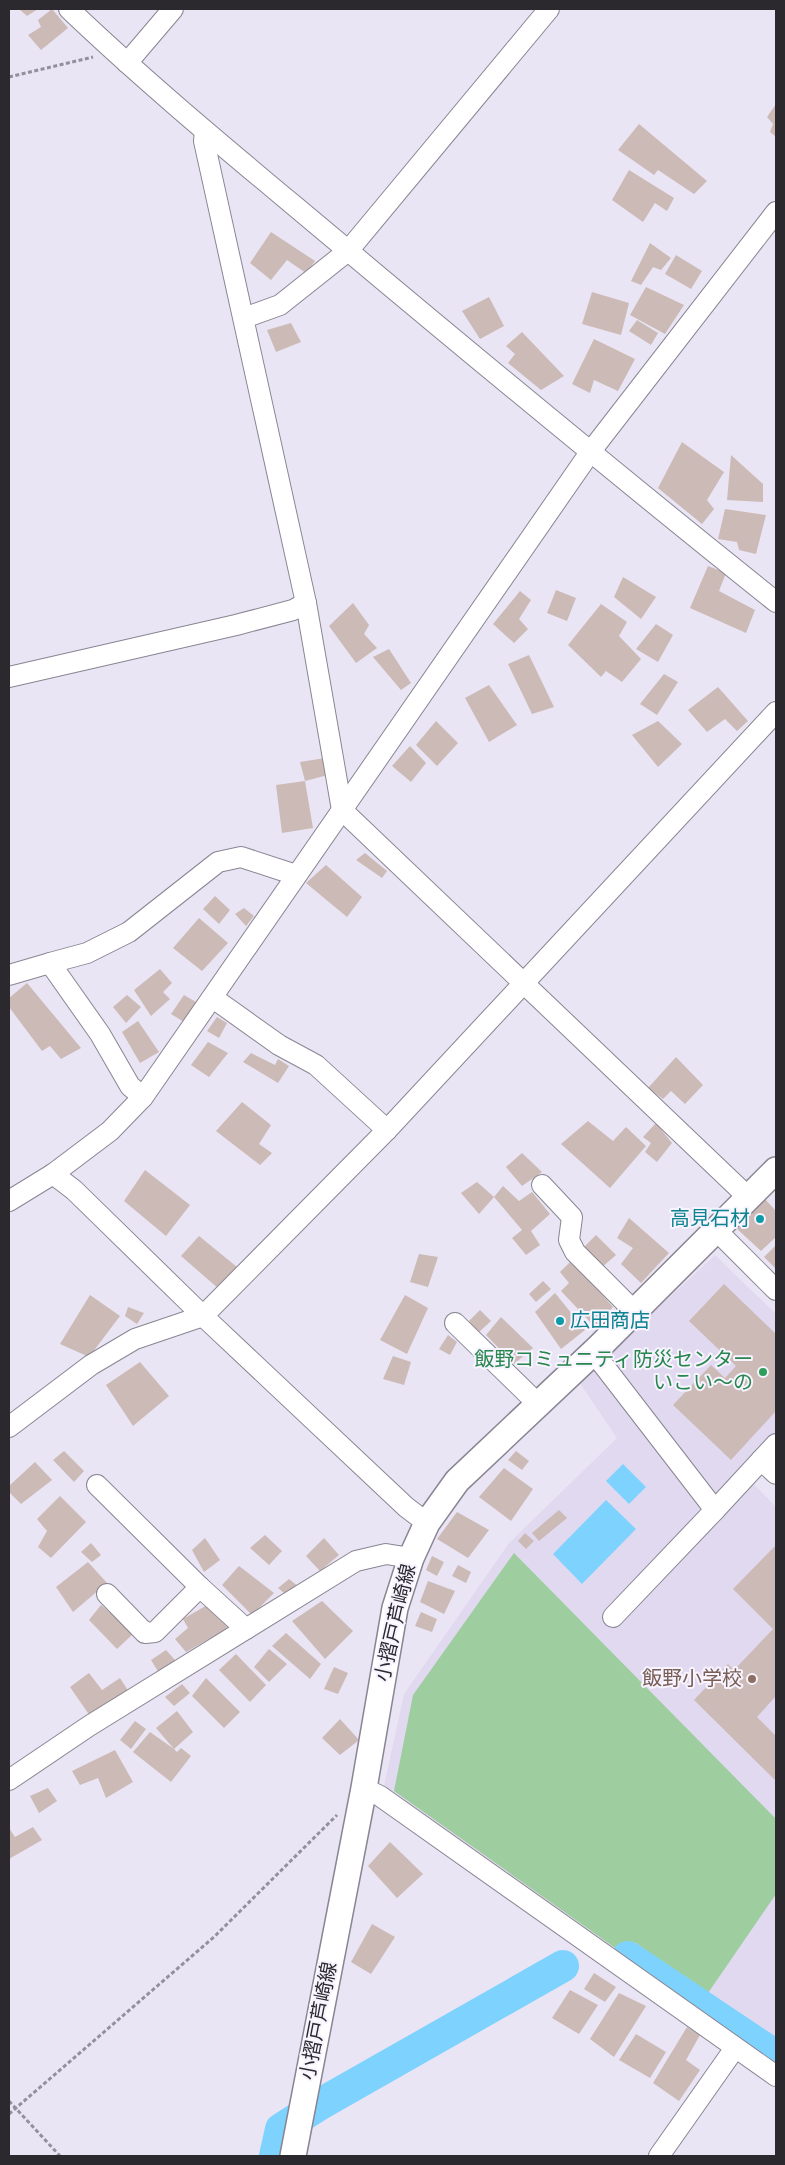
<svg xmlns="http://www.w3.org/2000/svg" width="785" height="2165" font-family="'Alegreya Sans','Noto Sans JP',sans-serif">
	<rect width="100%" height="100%" fill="#eae5f4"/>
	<polygon fill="#e1d9ef" points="715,1255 776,1314 776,1453 751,1481 776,1507 776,2047 618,1950 384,1786 404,1694 509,1543 617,1438 579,1382"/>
	<polygon fill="#9ecea0" points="514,1553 776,1819 776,1894 706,1996 636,1943 618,1950 394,1791 413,1695"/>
	<g fill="#7ed3fe">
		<polygon points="623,1464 646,1487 629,1504 606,1481"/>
		<polygon points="606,1500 636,1529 582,1584 553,1554"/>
	</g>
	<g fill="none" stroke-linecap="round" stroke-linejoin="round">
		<g stroke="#7ed3fe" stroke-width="32">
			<polyline points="628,1957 776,2056"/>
			<polyline points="275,2156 281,2129 322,2103 563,1966"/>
		</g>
	</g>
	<g fill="#ccbab7">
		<polygon points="19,9 38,9 27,16"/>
		<polygon points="52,9 68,28 41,50 28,35 41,27 38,20"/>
		<polygon points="776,104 776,137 770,132 773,124 767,117"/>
		<polygon points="639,124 707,181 694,194 658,170 654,175 618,150"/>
		<polygon points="629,170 674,198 667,211 655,203 643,222 612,200"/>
		<polygon points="271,232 315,261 306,273 287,260 271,280 250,263"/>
		<polygon points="650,243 671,258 661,270 653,267 641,285 631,281"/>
		<polygon points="676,255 702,271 691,289 665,274"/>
		<polygon points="646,287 684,305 665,334 630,315"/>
		<polygon points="592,292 629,303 621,335 582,324"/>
		<polygon points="489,297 504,326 480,339 462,311"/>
		<polygon points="637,320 658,333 651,345 629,331"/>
		<polygon points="291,323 301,342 276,352 267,330"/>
		<polygon points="522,332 564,376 541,390 508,363 515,354 506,346"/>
		<polygon points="594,339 635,359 618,391 594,380 590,393 572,384"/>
		<polygon points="682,442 724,472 707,500 714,509 702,524 658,488"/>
		<polygon points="731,455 763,484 763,502 727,500"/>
		<polygon points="725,509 766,515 756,554 739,550 737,542 718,539"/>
		<polygon points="708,566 726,573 719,591 755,610 746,633 690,608"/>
		<polygon points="623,577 656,597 641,619 614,597"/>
		<polygon points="556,590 576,598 567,621 547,613"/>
		<polygon points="520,591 531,600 519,619 528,629 514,643 493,624"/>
		<polygon points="353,603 369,625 364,634 377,648 356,663 329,626"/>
		<polygon points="601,604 627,622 619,636 641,659 622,682 606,671 601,677 568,645"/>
		<polygon points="656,624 673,635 658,662 636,649"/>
		<polygon points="389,649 411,683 401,690 373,657"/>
		<polygon points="529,655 554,707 532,714 508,664"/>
		<polygon points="664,674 678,682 657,715 640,704"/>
		<polygon points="489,685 517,725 489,742 465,698"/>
		<polygon points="718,687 748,721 737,731 725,719 707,732 688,710"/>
		<polygon points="436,721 458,743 437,766 416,745"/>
		<polygon points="658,721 682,744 658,767 632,735"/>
		<polygon points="410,746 426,763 411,782 392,766"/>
		<polygon points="325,758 328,775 305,781 300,762"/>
		<polygon points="305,781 313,828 282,833 276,785"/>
		<polygon points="365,853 387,871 382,878 356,860"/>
		<polygon points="326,865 362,897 347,917 306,883"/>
		<polygon points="215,896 230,910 219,924 203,909"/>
		<polygon points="244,908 254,916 246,926 235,914"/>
		<polygon points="199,918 228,943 202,971 173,948"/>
		<polygon points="160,969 172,983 163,992 170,999 151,1016 134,990"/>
		<polygon points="27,983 81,1048 61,1059 50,1046 42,1051 9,1007 9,998"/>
		<polygon points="127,995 141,1007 126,1023 113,1007"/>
		<polygon points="184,995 196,1002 184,1022 171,1014"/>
		<polygon points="217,1017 227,1023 219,1038 207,1031"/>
		<polygon points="138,1021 159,1052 140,1063 122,1032"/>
		<polygon points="208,1042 228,1053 209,1077 191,1065"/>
		<polygon points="251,1053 275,1065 278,1059 289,1066 278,1083 243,1062"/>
		<polygon points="676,1057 703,1085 685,1104 671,1091 663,1099 648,1088"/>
		<polygon points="242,1102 271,1125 259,1144 272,1153 260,1165 216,1131"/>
		<polygon points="588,1121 613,1141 626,1127 646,1146 610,1188 561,1144"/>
		<polygon points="656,1123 672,1143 657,1162 645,1152 651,1143 643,1137"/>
		<polygon points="522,1153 542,1172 522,1186 506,1167"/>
		<polygon points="145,1170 190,1205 166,1236 124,1201"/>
		<polygon points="477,1182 494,1197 479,1214 461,1193"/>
		<polygon points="503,1186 519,1201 532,1192 550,1214 531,1231 540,1245 526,1255 512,1238 522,1230 494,1197"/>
		<polygon points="764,1198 776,1211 776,1237 761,1251 735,1227"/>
		<polygon points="629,1218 669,1253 641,1283 621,1264 633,1248 617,1238"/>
		<polygon points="596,1235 616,1255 601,1268 582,1249"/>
		<polygon points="199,1236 237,1267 219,1289 181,1256"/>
		<polygon points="776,1245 776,1269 764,1257"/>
		<polygon points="419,1254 438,1257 428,1287 410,1282"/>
		<polygon points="572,1260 613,1307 595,1327 561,1291 569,1283 560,1272"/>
		<polygon points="543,1281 551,1289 536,1302 529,1294"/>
		<polygon points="724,1284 776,1334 776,1411 731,1460 673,1405 711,1365 725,1378 736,1366 689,1321"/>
		<polygon points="555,1293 585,1330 561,1349 535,1312"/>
		<polygon points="90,1295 120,1316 89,1357 60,1344"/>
		<polygon points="405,1295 428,1308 407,1354 380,1340"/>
		<polygon points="128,1307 144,1313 137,1324 125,1316"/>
		<polygon points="480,1310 491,1321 478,1333 469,1321"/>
		<polygon points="501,1317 533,1348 514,1364 486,1335"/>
		<polygon points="448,1335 457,1342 450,1355 439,1349"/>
		<polygon points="393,1356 411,1362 404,1385 383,1379"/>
		<polygon points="140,1362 169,1396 133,1426 106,1385"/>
		<polygon points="64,1451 84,1471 74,1482 53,1460"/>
		<polygon points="516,1451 529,1461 522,1470 508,1460"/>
		<polygon points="35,1462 52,1480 21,1504 9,1492 9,1486"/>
		<polygon points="504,1468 533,1489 511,1521 479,1497"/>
		<polygon points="60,1496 86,1522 51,1558 38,1547 47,1531 37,1519"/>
		<polygon points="559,1510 567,1518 539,1541 532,1533"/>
		<polygon points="457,1512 489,1530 468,1558 437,1539"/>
		<polygon points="525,1533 534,1541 526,1549 518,1541"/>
		<polygon points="265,1535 282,1551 269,1565 250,1548"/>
		<polygon points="205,1538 220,1560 204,1572 192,1550"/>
		<polygon points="324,1538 339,1555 320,1571 306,1556"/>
		<polygon points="91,1543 101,1555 92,1562 81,1552"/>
		<polygon points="776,1545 776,1696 757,1717 776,1736 776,1781 694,1700 728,1664 734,1670 773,1629 733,1589"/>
		<polygon points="432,1556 444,1562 437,1576 426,1570"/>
		<polygon points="88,1562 107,1583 73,1612 56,1587"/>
		<polygon points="458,1565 471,1572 466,1583 452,1576"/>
		<polygon points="239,1566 274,1593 252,1615 222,1585"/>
		<polygon points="289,1579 299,1587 289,1597 278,1588"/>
		<polygon points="428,1581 455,1591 444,1614 420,1602"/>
		<polygon points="322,1601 353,1631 325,1659 292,1621"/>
		<polygon points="209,1604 228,1628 186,1652 175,1639 188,1628 183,1619"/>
		<polygon points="101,1605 134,1633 117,1649 89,1620"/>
		<polygon points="421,1612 437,1619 432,1632 415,1626"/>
		<polygon points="286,1633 321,1664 310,1679 272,1646"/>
		<polygon points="269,1649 287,1664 269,1682 254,1667"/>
		<polygon points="166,1650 176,1661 159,1673 151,1660"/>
		<polygon points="236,1654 266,1685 250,1702 219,1670"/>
		<polygon points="334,1667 348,1673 338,1694 324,1689"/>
		<polygon points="89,1673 102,1690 120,1678 129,1692 90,1716 70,1687"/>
		<polygon points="206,1678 240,1712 224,1728 192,1696"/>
		<polygon points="182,1684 190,1693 174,1706 165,1697"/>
		<polygon points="177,1711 193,1732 174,1749 177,1752 181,1748 191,1756 171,1782 133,1752 150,1732 174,1749 156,1728"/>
		<polygon points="340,1719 359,1740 340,1755 322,1738"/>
		<polygon points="135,1721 146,1729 131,1749 120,1740"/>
		<polygon points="115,1750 133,1782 106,1798 98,1778 80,1785 72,1771"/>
		<polygon points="48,1788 57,1801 39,1813 30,1796"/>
		<polygon points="33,1827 42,1840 9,1859 9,1828 15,1837"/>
		<polygon points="390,1842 423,1874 397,1898 368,1866"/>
		<polygon points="372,1924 395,1937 371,1974 351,1962"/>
		<polygon points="594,1973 616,1987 605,2002 584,1989"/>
		<polygon points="570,1990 598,2005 579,2034 552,2018"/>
		<polygon points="619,1993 646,2006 614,2057 590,2039"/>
		<polygon points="687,2027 700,2035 686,2060 700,2070 679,2101 653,2083"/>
		<polygon points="636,2034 666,2052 650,2078 619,2060"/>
	</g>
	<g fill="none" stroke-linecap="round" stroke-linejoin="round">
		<defs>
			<g id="minor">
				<path d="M 69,9 C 157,93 252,170 346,249 C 488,368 631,486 776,602"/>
				<polyline points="127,63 173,9"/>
				<polyline points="205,131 204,141 306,603 342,810 748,1197"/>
				<polyline points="244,318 280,305 348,251 549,9"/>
				<polyline points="9,677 236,625 293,610 306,603"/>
				<polyline points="50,963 87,953 129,932 218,862 241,857 296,875"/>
				<polyline points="9,975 50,963 100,1034 130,1086 143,1097"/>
				<polyline points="213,998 279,1045 316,1065 387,1130"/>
				<polyline points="53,1174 74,1190 203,1316 406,1507 427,1523"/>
				<polyline points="542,1185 572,1217 569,1240 575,1252 635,1312"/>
				<polyline points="9,1201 53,1174 110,1131 143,1097 591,451 776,212"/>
				<polyline points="717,1231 776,1290"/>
				<polyline points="455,1323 538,1404"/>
				<polyline points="594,1353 715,1510 613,1617"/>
				<polyline points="9,1427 91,1365 135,1339 203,1316 387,1130 776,712"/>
				<polyline points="761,1460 776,1474"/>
				<polyline points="97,1485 200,1587"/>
				<polyline points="715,1510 776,1444"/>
				<polyline points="107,1594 145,1633 155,1632 200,1587 246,1629"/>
				<polyline points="9,1780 89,1726 356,1561 386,1554 411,1558"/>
				<polyline points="364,1788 380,1796 776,2076"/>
				<polyline points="659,2156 735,2048"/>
			</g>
			<polyline id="major" points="293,2156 364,1788 395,1608 411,1558 427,1523 457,1481 599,1347 776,1170"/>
		</defs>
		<use href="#minor" stroke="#898592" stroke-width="22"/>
		<use href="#major" stroke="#898592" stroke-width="28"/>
		<g stroke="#94909b" stroke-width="3" stroke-dasharray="4 2.5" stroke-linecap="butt">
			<polyline points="9,77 93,57"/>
			<polyline points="9,2101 60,2156"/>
			<polyline points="9,2114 214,1937 337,1815"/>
		</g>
		<use href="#minor" stroke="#fff" stroke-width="20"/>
		<use href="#major" stroke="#fff" stroke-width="25"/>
	</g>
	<g fill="#0f9aa8" stroke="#f7f3ff" stroke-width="2">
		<circle cx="760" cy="1219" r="5"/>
		<circle cx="560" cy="1321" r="5"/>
	</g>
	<circle fill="#2e9e5b" stroke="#f7f3ff" stroke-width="2" cx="763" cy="1372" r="5"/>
	<circle fill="#8d6e63" stroke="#f7f3ff" stroke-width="2" cx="752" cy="1679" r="5"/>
	<g text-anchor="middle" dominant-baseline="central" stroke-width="4" stroke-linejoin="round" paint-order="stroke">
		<g font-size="20" fill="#0d838f" stroke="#f7f3ff" text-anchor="end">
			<text x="750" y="1219">高見石材</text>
			<text x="570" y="1321" text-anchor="start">広田商店</text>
		</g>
		<g font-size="20" fill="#27864d" stroke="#f7f3ff" text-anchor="end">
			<text x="753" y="1360">飯野コミュニティ防災センター<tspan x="753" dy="23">いこい～の</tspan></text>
		</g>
		<g font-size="20" fill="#2b292e" stroke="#f7f3ff">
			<text transform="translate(396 1623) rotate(-77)">小摺戸芦崎線</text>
			<text transform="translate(319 2021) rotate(-79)">小摺戸芦崎線</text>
		</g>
		<g font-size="20" fill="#785e54" stroke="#f7f3ff" text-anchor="end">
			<text x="742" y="1679">飯野小学校</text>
		</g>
	</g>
	<rect width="785" height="2165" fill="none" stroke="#2b292e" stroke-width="20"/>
</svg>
